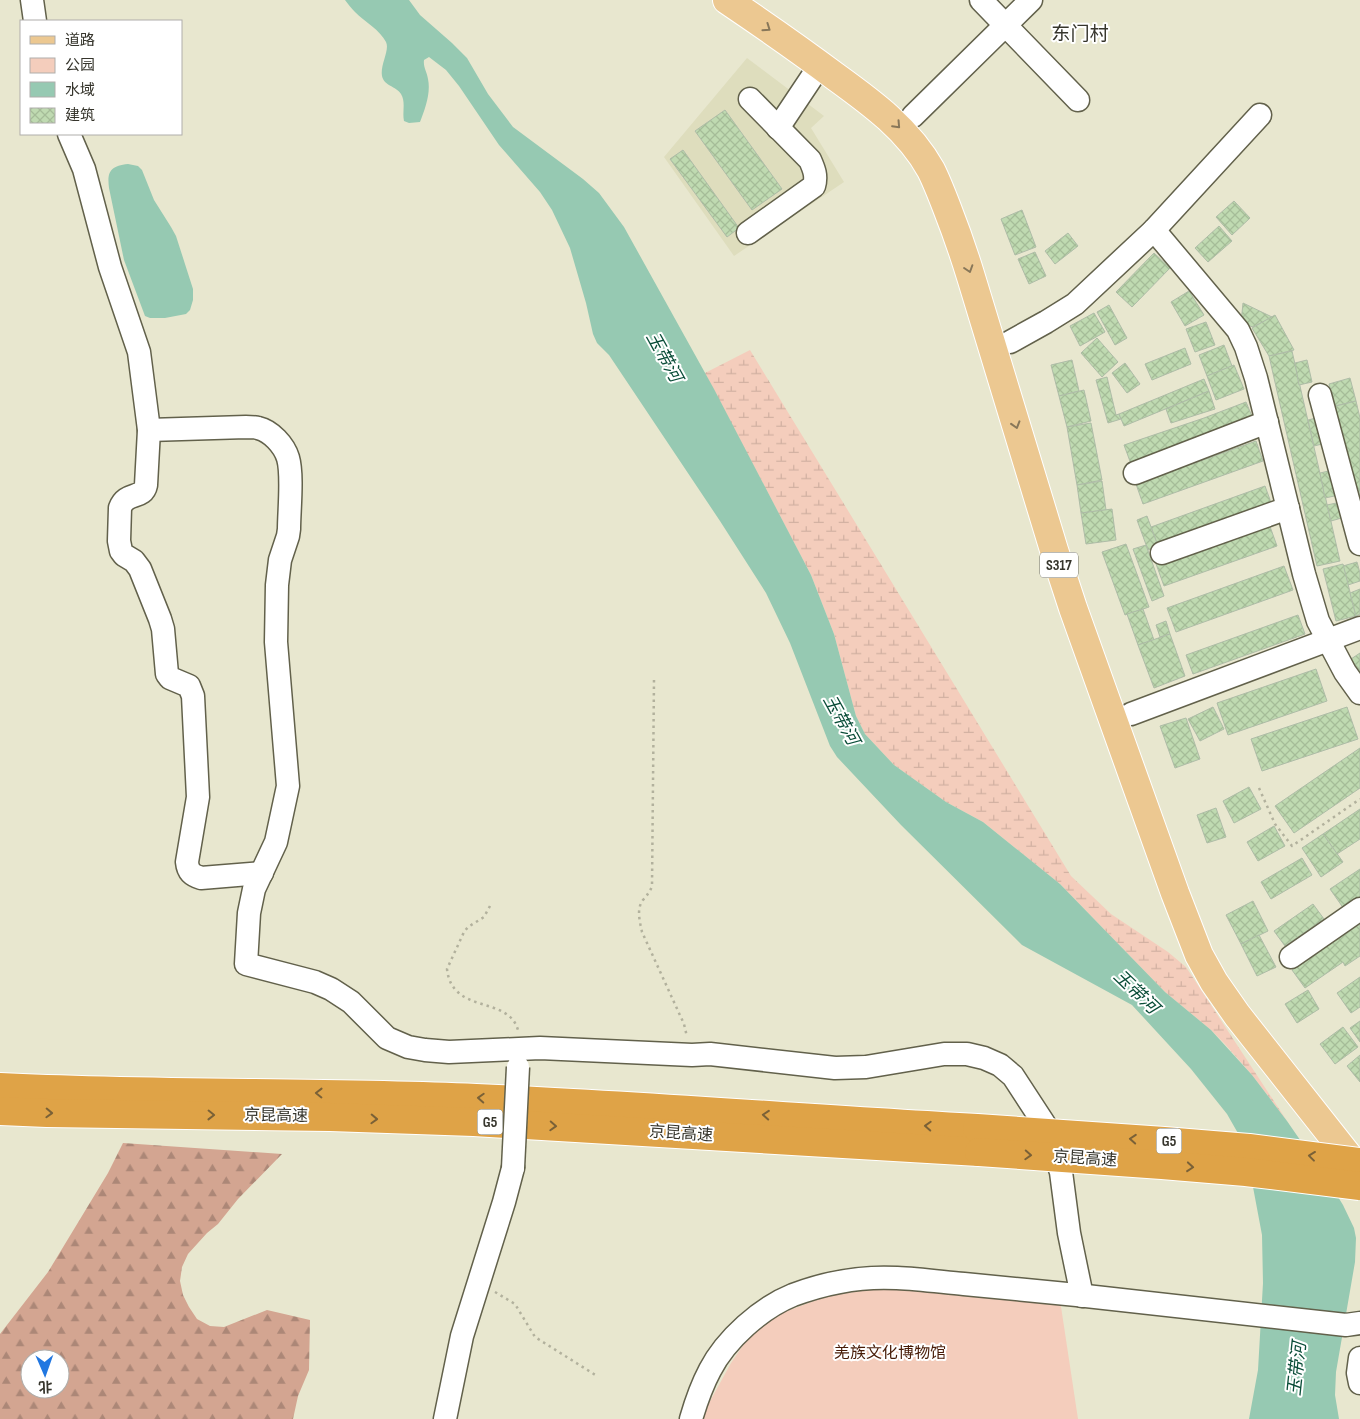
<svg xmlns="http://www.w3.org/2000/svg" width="1360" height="1419" font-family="'Sofia Sans Condensed','Noto Sans SC',sans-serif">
	<defs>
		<pattern id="forest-firs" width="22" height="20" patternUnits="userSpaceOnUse" patternTransform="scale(1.25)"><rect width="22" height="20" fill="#d3a591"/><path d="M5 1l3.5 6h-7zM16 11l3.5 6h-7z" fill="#ac8777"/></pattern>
		<pattern id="wetland-marsh" width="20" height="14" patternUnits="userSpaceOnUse" patternTransform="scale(1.25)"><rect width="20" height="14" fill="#f4cdbc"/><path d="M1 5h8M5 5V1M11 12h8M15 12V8" fill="none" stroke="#d2b1a2"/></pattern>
		<pattern id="building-cross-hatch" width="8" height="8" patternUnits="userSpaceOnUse" patternTransform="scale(1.25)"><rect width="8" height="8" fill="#bfdab1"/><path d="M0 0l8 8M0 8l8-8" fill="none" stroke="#a5bc98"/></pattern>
	</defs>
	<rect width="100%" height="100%" fill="#e8e7cf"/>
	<polygon fill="#deddbd" points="747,58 824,116 811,128 844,182 734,256 664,157"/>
	<path fill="url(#forest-firs)" fill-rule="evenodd" d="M 123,1143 L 282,1154 L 238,1199 L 218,1224 L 207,1233 L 188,1254 L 182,1267 L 180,1281 L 183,1295 L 189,1307 L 197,1319 L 210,1326 L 224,1327 L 267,1310 L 310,1320 L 309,1370 L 298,1396 L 293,1419 L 0,1419 L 0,1334 L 48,1272 L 108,1173 ZM 30,1359 L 60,1359 L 60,1389 L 30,1389 Z"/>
	<polygon fill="url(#wetland-marsh)" points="750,350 1071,876 1111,914 1168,952 1186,967 1287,1121 1252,1075 1224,1043 1211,1030 1165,992 1060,884 983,822 946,802 894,765 865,734 856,716 834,634 811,575 705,373"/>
	<polygon fill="#f4cdbc" points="888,1287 1060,1300 1078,1419 702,1419 703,1414 731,1363 750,1335 782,1313 827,1296"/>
	<g fill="#96c9b2">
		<path d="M 345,0 L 409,0 L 420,15 L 452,43 L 467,58 L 488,94 L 513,127 L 583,179 L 599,193 L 624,227 L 714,389 L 811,575 L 834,634 L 856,716 L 865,734 L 894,765 L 946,802 L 983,822 L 1060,884 L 1165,992 L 1211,1030 L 1252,1075 L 1287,1121 L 1327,1179 L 1343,1205 L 1354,1228 L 1356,1238 L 1355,1262 L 1336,1372 L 1335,1395 L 1339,1419 L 1249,1419 L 1258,1370 L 1263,1283 L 1262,1235 L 1250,1171 L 1239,1135 L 1227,1114 L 1191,1069 L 1132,1005 L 1022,945 L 901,825 L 837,757 L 830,746 L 790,643 L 766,593 L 720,521 L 609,355 L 597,343 L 593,334 L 586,303 L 570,248 L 552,210 L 540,192 L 499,145 L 459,86 L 446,70 L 429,57 L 424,60 C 423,67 427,72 428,79 C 431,93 425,109 420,122 L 409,123 L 404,121 C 402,112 406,102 401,94 C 396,86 384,86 382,76 C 380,65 390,50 386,42 C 380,30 365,22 355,12 C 351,8 348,4 345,0 Z"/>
		<path d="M 128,164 L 138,166 L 142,170 L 154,200 L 171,227 L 176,236 L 193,289 L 193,300 L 190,310 L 186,314 L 165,318 L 150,318 L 145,316 L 124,260 L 109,188 C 107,172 110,166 128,164 Z"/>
	</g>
	<g fill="url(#building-cross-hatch)" stroke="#aebca7">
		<polygon points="725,110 782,189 752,210 695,131"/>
		<polygon points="683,150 739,228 727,237 670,159"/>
		<polygon points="1234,201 1250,218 1232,235 1216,217"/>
		<polygon points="1022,210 1036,247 1015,255 1001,219"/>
		<polygon points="1219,226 1232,241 1208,262 1195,248"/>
		<polygon points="1068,233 1078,246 1055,264 1045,251"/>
		<polygon points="1035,252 1046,276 1029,284 1018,259"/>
		<polygon points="1154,253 1170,268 1132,307 1116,292"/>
		<polygon points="1189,291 1204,315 1185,326 1171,302"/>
		<polygon points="1243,303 1272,317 1253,327 1241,323"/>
		<polygon points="1109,305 1127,338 1115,345 1097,312"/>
		<polygon points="1094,313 1105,332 1080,346 1070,326"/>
		<polygon points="1275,315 1294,350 1269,356 1252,328"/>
		<polygon points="1206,322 1215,345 1195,352 1186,329"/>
		<polygon points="1097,338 1118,362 1102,377 1081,353"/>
		<polygon points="1224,345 1232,366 1207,376 1199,355"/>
		<polygon points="1185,348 1191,364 1152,380 1145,364"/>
		<polygon points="1292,351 1340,561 1317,566 1269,356"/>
		<polygon points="1072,360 1079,391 1059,396 1051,365"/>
		<polygon points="1307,360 1312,382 1299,385 1295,363"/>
		<polygon points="1125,363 1140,384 1127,393 1112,373"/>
		<polygon points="1234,365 1244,389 1216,400 1207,376"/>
		<polygon points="1107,377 1116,415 1119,414 1121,419 1108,423 1096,380"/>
		<polygon points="1350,378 1356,401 1335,406 1329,384"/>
		<polygon points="1204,379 1209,391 1124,426 1119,414"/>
		<polygon points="1084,390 1091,421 1067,427 1059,396"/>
		<polygon points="1209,391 1215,409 1171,423 1166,409"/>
		<polygon points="1356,401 1360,418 1360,512 1332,407"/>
		<polygon points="1246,402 1254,421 1131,464 1124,445 1204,418"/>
		<polygon points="1320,417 1326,443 1314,446 1308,420"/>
		<polygon points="1091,423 1102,480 1077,485 1067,427"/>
		<polygon points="1256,441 1263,461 1143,504 1136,484"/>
		<polygon points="1333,470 1339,495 1325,498 1320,473"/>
		<polygon points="1102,481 1106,510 1081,513 1077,485"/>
		<polygon points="1265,486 1273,508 1159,549 1151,527"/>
		<polygon points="1341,502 1345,517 1331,521 1327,505"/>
		<polygon points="1112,509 1116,540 1086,544 1081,513"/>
		<polygon points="1147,516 1158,546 1148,550 1137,520"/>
		<polygon points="1268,521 1277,546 1164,586 1155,561"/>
		<polygon points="1126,544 1149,607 1125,615 1102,552"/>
		<polygon points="1146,545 1164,596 1152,601 1133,549"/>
		<polygon points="1357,562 1360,573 1360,581 1348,585 1343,566"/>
		<polygon points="1343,564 1356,616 1336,621 1323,569"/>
		<polygon points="1284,566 1293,590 1176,632 1167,608"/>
		<polygon points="1360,589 1360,614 1356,616 1350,593"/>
		<polygon points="1143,609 1154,640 1138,645 1127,614"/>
		<polygon points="1298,615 1305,634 1193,674 1186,655"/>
		<polygon points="1166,621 1170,634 1160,637 1156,625"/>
		<polygon points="1170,634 1185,676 1154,688 1138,645"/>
		<polygon points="1360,653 1360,672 1351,659"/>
		<polygon points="1316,669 1327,701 1228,735 1217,703"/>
		<polygon points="1213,707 1224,729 1200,741 1188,719"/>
		<polygon points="1347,707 1358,739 1262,771 1251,739"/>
		<polygon points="1186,718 1200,759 1175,768 1160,726"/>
		<polygon points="1360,748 1360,788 1294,833 1275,806"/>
		<polygon points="1249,787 1261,809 1234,823 1223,801"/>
		<polygon points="1216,808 1226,837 1207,843 1197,815"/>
		<polygon points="1360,809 1360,839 1337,854 1323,834"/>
		<polygon points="1274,826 1285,846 1258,861 1247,842"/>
		<polygon points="1323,834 1343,862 1321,877 1302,848"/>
		<polygon points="1302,858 1312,875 1271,899 1261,882"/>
		<polygon points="1360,869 1360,898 1344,909 1330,889"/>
		<polygon points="1253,901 1268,931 1241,944 1226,915"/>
		<polygon points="1313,904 1324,919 1285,946 1274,931"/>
		<polygon points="1360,924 1360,956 1345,966 1343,962 1305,988 1292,970"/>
		<polygon points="1259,935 1276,967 1257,976 1241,944"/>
		<polygon points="1360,977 1360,1007 1351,1013 1337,993"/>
		<polygon points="1308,990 1319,1009 1297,1023 1285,1004"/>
		<polygon points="1360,1021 1360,1042 1350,1028"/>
		<polygon points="1343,1027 1358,1047 1335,1064 1320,1044"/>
		<polygon points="1360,1055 1360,1082 1347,1066"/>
	</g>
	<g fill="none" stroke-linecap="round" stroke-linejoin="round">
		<defs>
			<g id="minor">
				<polyline points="32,0 35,21"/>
				<polyline points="981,0 1078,100"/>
				<polyline points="913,116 1031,0"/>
				<polyline points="778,128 820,65"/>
				<path d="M 69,134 L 84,169 L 110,267 L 139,352 L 149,430 L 146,485 C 143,500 126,491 120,508 L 119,541 L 121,551 L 124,555 L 134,561 L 140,569 L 160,619 L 163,629 L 167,674 L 170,678 L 189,686 L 193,696 L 198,797 L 187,862 C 188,872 192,875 201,878 L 262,873"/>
				<polyline points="1154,230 1238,330 1246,347 1256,378 1304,574 1318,621 1345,672 1360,693"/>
				<path d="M 748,233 L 814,186 C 817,176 814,169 810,160 L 750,99"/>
				<polyline points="1010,342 1046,322 1075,304 1154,230 1260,115"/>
				<polyline points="1320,395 1360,544"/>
				<path d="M 149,430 L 246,427 C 250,427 255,427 258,428 C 271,431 284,445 288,458 C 293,475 289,511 289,529 L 288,536 L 280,560 L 277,585 L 276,642 L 288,786 L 276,842 L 254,889 L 249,913 L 246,964 L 315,982 L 331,989 L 351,1002 L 387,1038 L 408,1047 L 425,1050 L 449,1052 L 540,1048 L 692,1055 L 710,1054 L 835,1068 L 866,1067 L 944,1054 L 967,1054 L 984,1058 L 1000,1065 L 1013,1076 L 1045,1125 L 1061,1172 L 1069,1233 L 1082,1296"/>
				<polyline points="1135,473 1267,422"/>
				<polyline points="1162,553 1288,508"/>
				<polyline points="1131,714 1360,628"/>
				<polyline points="1291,957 1360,909"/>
				<polyline points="1360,1358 1358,1373 1360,1383"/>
				<polyline points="445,1419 462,1336 504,1202 513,1168"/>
				<path d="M 691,1419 C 696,1402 702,1385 710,1370 C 726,1339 761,1308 793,1295 C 825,1283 862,1276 897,1278 C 919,1279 942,1282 964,1284 C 1002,1288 1039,1291 1077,1295 C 1167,1305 1257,1315 1346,1325 L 1360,1323"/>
			</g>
			<path id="major" d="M 727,0 C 764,25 800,50 836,77 C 872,103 909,130 931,170 C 937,182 942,195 947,208 C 956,231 964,254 971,277 L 1054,550 L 1073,608 L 1175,893 L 1199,955 L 1214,982 L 1237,1015 L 1360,1171"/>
			<g id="highway">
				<path d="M 0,1087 C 159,1095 318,1091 476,1098 C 643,1105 810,1119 977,1128"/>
				<polyline points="0,1111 47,1113 330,1117 474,1122 979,1152"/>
			</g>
		</defs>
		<use href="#minor" stroke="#62614b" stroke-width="25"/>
		<use href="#major" stroke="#fff" stroke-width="30"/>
		<use href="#highway" stroke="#fff" stroke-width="30"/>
		<g stroke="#b2b19d" stroke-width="2.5" stroke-dasharray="2.5 4" stroke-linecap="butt">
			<path d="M 654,680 L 652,886 C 650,892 647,895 643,900 C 636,909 640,922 642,932 L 684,1024 L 687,1037"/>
			<polyline points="1259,788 1275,824 1292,846 1360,799"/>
			<path d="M 490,906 L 484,917 L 468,927 L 464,932 L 447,969 C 452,1015 508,995 518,1030"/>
			<polyline points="495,1292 515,1304 535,1337 597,1376"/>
		</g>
		<use href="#minor" stroke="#fff" stroke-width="22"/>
		<use href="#major" stroke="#ecc891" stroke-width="28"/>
		<use href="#highway" stroke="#dfa347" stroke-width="28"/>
		<defs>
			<polyline id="minor-bridge" points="513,1168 518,1067"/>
			<g id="highway-bridge">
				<polyline points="977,1128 1164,1141 1249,1148 1360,1162"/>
				<polyline points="979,1152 1162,1165 1246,1172 1360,1186"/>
			</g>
		</defs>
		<use href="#minor-bridge" stroke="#62614b" stroke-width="25" stroke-linecap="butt"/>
		<use href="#highway-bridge" stroke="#fff" stroke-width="30" stroke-linecap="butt"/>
		<use href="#minor-bridge" stroke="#fff" stroke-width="22"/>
		<use href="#highway-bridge" stroke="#dfa347" stroke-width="28"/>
	</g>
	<defs><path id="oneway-chevron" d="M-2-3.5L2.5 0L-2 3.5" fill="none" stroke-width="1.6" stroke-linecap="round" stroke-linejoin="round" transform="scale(1.25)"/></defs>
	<g stroke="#887759">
		<use href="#oneway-chevron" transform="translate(767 28) rotate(35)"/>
		<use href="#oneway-chevron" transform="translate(897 125) rotate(47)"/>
		<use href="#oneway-chevron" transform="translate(969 269) rotate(72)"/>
		<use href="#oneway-chevron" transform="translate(1016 425) rotate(73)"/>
	</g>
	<g stroke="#7a6137">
		<use href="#oneway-chevron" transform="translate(319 1093) rotate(-179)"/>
		<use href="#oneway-chevron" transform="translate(481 1098) rotate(-177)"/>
		<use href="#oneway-chevron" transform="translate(49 1113) rotate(2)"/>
		<use href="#oneway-chevron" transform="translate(211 1115) rotate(1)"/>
		<use href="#oneway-chevron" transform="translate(766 1115) rotate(-176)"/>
		<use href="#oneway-chevron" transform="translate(374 1119) rotate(2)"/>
		<use href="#oneway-chevron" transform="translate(553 1126) rotate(3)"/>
		<use href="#oneway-chevron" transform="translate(928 1126) rotate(-177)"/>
		<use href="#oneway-chevron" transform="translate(1133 1139) rotate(-176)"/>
		<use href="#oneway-chevron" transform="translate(1028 1155) rotate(3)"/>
		<use href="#oneway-chevron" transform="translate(1312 1156) rotate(-173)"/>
		<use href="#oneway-chevron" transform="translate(1190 1167) rotate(5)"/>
	</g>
	<g text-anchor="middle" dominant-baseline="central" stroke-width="4" stroke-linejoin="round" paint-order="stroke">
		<g fill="#fff" stroke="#72726b" stroke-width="1">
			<rect x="1040" y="552.5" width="38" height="25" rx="4"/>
			<rect x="477.5" y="1109.5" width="25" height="25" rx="4"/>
			<rect x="1156.5" y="1128.5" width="25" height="25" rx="4"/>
		</g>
		<g font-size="15" font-weight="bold" fill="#36352c">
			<text x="1059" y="565">S317</text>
			<text x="490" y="1122">G5</text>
			<text x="1169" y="1141">G5</text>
		</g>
		<g font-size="16" fill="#36352c" stroke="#fff">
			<text transform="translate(276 1116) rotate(1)">京昆高速</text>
			<text transform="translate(681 1134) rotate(4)">京昆高速</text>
			<text transform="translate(1085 1159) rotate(4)">京昆高速</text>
		</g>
		<g font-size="16" fill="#471b06" stroke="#fff">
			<text x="890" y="1353">羌族文化博物馆</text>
		</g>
		<g font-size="18" font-style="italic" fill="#0a4d38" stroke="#fff">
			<text transform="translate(664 357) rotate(61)">玉带河</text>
			<text transform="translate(841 720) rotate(61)">玉带河</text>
			<text transform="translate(1136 992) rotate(44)">玉带河</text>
			<text transform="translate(1297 1369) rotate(-84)">玉带河</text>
		</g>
		<g font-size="19" fill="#36352c" stroke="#fff">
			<text x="1080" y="34">东门村</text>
		</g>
	</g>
	<rect x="20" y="20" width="162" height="115" fill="#ffffff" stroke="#afaeab"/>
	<rect x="30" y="36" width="25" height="8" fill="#ecc891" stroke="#afaeab"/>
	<text x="65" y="45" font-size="15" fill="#36352c">道路</text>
	<rect x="30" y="58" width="25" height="15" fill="#f4cdbc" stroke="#afaeab"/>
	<text x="65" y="70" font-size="15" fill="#36352c">公园</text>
	<rect x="30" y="82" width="25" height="15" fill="#96c9b2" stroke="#afaeab"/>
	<text x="65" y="95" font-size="15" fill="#36352c">水域</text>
	<rect x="30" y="108" width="25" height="15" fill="url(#building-cross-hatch)" stroke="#afaeab"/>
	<text x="65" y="120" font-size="15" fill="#36352c">建筑</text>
	<g transform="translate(45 1374) rotate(178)"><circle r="24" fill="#ffffff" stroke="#afaeab"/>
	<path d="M0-4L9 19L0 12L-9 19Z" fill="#2177e1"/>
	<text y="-8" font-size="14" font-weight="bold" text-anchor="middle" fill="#36352c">北</text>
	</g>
</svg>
